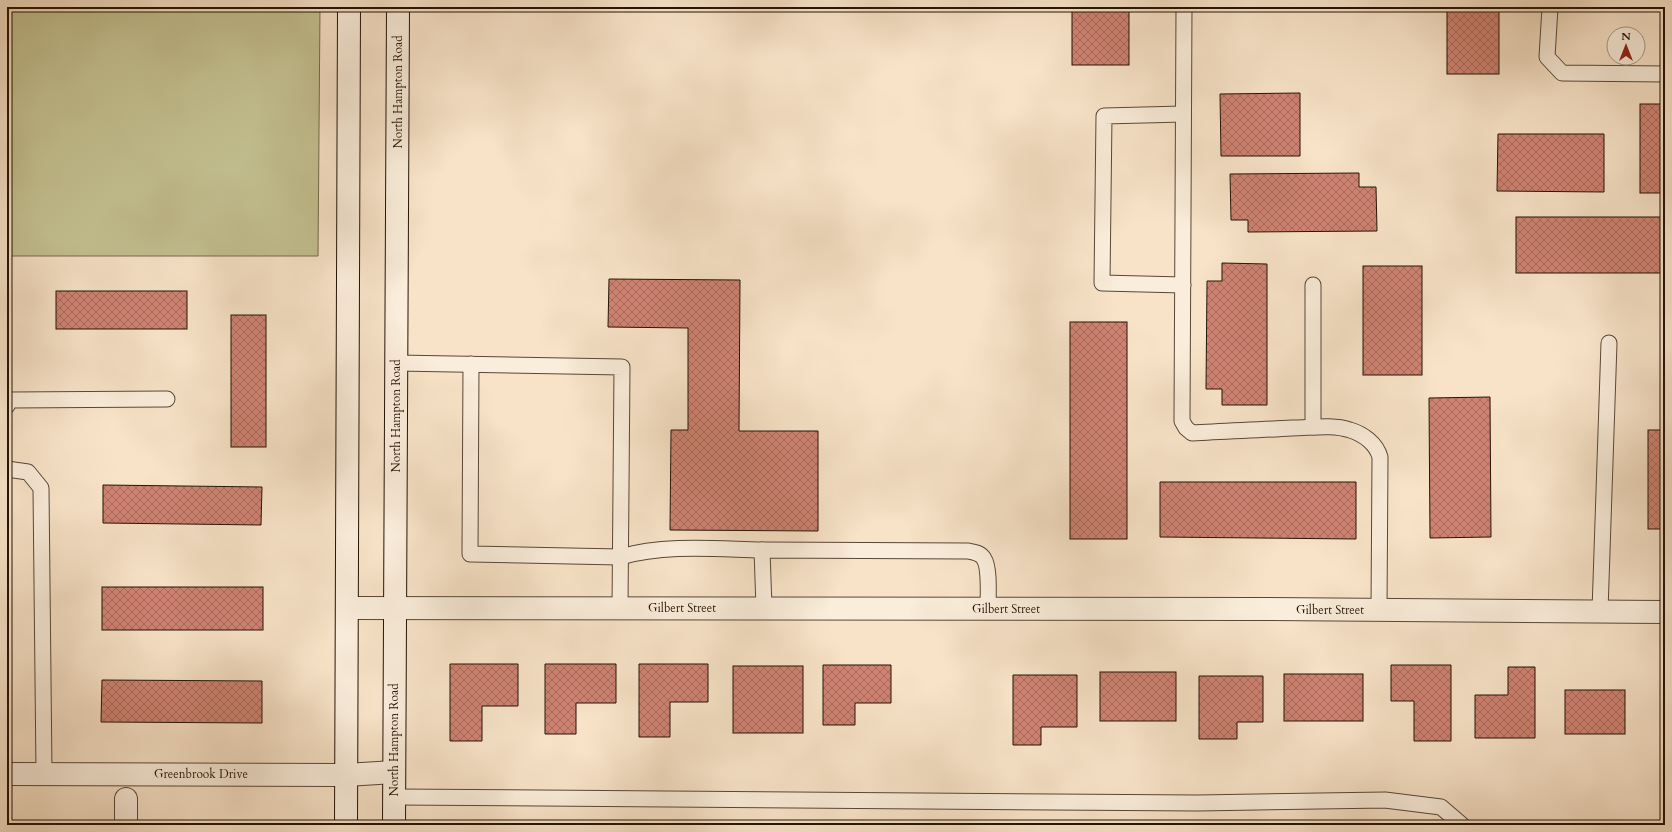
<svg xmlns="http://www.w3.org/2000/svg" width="1672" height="832" font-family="Cardo,serif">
	<defs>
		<pattern id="building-cross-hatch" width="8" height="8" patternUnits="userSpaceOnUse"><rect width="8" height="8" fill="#d08373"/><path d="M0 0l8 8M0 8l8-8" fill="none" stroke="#a86a5c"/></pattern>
	</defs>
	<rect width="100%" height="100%" fill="#f8e3c8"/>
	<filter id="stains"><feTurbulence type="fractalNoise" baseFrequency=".005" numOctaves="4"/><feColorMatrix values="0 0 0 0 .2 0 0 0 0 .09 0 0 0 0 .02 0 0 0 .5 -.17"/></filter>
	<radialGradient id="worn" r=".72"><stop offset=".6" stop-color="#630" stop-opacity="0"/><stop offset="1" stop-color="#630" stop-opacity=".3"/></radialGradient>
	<polygon fill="#c4c191" stroke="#746a4c" points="7,7 320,7 318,256 7,256"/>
	<g fill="url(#building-cross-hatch)" stroke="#231307">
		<rect x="1072" y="7" width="57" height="58"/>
		<rect x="1447" y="7" width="52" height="67"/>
		<polygon points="1300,93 1300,156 1221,156 1220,94"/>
		<rect x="1640" y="104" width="25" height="89"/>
		<polygon points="1498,134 1604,134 1604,192 1497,191"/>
		<polygon points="1359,173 1359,187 1376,187 1377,231 1248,232 1248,220 1231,220 1230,174"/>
		<rect x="1516" y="217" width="149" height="56"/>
		<polygon points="1222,263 1267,264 1267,405 1222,405 1222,389 1206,389 1207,281 1222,281"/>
		<rect x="1363" y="266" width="59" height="109"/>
		<polygon points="609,279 740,280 739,431 818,431 818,531 670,530 671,430 688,430 688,328 608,327"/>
		<rect x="56" y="291" width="131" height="38"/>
		<rect x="231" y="315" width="35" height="132"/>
		<rect x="1070" y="322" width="57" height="217"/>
		<polygon points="1490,397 1491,537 1430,538 1429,398"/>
		<rect x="1648" y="430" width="17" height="99"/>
		<polygon points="1160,482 1356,482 1356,539 1160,537"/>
		<polygon points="103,485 262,487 261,525 103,523"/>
		<rect x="102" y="587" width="161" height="43"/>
		<polygon points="450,664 518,664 518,706 482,706 482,741 450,741"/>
		<polygon points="545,664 616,664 616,703 576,703 576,734 545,734"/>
		<polygon points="639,664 708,664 708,702 670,702 670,737 639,737"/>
		<polygon points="823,665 891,665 891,703 855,703 855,725 823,725"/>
		<polygon points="1391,665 1451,665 1451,741 1414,741 1414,701 1391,701"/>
		<rect x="733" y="666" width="70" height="67"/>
		<polygon points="1508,667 1535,667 1535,738 1475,738 1475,695 1508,695"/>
		<rect x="1100" y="672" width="76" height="49"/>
		<rect x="1284" y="674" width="79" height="47"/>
		<polygon points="1013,675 1077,675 1077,727 1041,727 1041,745 1013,745"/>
		<polygon points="1199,676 1263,676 1263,722 1237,722 1237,739 1199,739"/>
		<polygon points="102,680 262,681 262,723 101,722"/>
		<rect x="1565" y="690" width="60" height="44"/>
		<rect x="1006" y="823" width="27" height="2"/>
	</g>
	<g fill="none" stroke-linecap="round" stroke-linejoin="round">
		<defs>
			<g id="lane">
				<path d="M 1184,7 L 1182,421 L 1186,428 L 1192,433 C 1225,431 1259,430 1292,428 C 1310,428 1332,424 1350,430 C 1363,434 1376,443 1380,457 L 1379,610"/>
				<polyline points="1550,7 1547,57 1562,73 1665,74"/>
				<polyline points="1183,285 1102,283 1104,116 1183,114"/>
				<polyline points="1313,285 1313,427"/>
				<polyline points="396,363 622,367 620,608"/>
				<path d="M 471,364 L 470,554 L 620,557 C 666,544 715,549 762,550"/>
				<polyline points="7,406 10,400 167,399"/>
				<polyline points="7,469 28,472 41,488 44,774"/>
				<path d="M 764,608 L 762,550 L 968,551 C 974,552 981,553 984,559 C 990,568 988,597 988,609"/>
				<polyline points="1600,611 1609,343"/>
				<polyline points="394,797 1198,803 1385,800 1441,807 1462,825"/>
			</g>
			<g id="street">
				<polyline points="347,608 1261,609 1665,612"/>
				<polyline points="7,774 346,775 394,772"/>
				<polyline points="126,799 126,825"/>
			</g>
			<g id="secondary">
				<polyline points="346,825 349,7"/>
				<polyline points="394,825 398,7"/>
			</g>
		</defs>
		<use href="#lane" stroke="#584737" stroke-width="17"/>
		<use href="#street" stroke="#584737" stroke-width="24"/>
		<use href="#secondary" stroke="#231307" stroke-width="24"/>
		<use href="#lane" stroke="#faeddb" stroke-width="15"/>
		<use href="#street" stroke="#faeddb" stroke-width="22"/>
		<use href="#secondary" stroke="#faeddb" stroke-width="22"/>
	</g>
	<g text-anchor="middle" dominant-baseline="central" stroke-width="3.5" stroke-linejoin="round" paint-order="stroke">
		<g font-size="12" fill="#231307" stroke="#faeddb">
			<text transform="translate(398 92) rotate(-90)">North Hampton Road</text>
			<text transform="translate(396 416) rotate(-90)">North Hampton Road</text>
			<text x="682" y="608">Gilbert Street</text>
			<text x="1006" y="609">Gilbert Street</text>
			<text x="1330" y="610">Gilbert Street</text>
			<text transform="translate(394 740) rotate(-90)">North Hampton Road</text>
			<text x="201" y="774">Greenbrook Drive</text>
		</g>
	</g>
	<rect width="1672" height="832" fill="none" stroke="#f8e3c8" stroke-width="24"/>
	<rect x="8" y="8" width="1656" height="816" fill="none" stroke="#231307" stroke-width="2"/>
	<rect x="12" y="12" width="1648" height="808" fill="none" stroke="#231307"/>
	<g transform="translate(1626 46)"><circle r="19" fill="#faeddb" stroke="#a49686"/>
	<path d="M0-3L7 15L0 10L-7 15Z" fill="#8f2418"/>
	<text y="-6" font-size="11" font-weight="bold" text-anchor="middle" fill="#231307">N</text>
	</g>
	<rect width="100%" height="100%" filter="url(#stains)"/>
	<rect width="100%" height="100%" fill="url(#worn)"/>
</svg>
